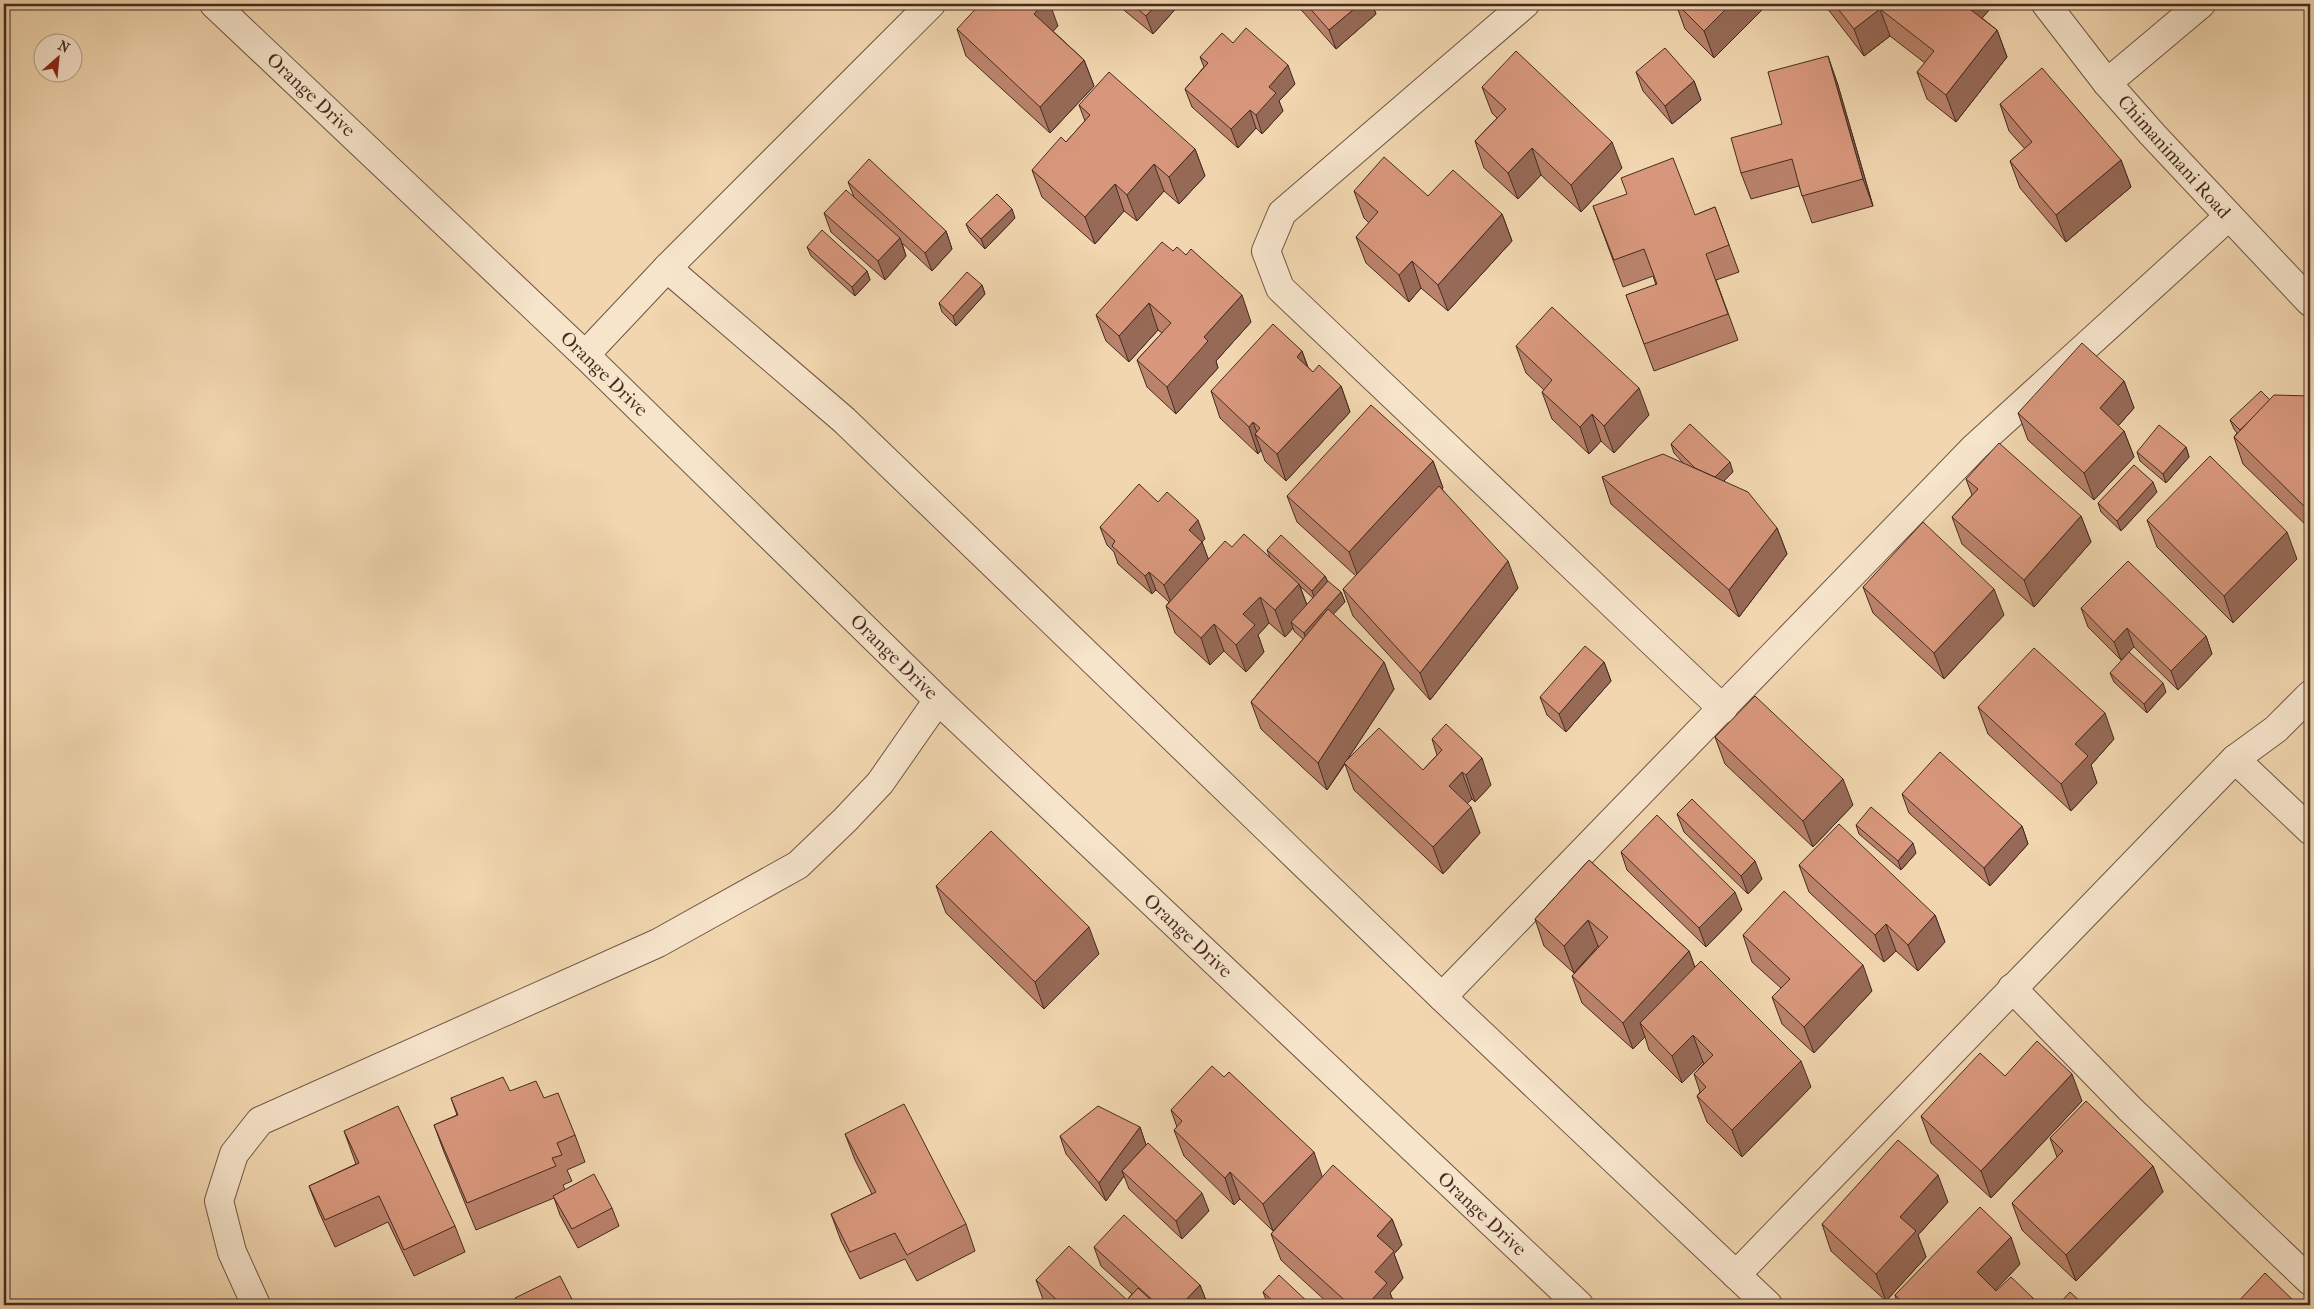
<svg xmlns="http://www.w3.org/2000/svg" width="2314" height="1309" font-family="'IM FELL French Canon',serif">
	<rect width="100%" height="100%" fill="#f1d6af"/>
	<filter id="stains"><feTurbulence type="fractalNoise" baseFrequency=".004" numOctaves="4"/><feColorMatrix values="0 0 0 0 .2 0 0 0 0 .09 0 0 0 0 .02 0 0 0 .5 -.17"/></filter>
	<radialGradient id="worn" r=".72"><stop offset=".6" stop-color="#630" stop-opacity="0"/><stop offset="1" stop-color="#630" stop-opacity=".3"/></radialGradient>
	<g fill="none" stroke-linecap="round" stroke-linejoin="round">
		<defs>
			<g id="minor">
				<polyline points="1525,4 1282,213 1266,251 1280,288 1723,709"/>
				<polyline points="2046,4 2107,83 2152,134 2310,302"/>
				<polyline points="2107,83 2201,4"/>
				<polyline points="667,268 931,4"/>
				<polyline points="585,355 667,268 844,420 1442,997 1768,1305"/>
				<polyline points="2235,759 2310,830"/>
				<polyline points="2012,988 2130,1109 2310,1281"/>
				<polyline points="1442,997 1975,447 2228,217"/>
				<polyline points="1736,1275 2235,759 2276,729 2310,695"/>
				<polyline points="256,1305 232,1252 219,1201 234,1154 260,1121 658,943 798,865 845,820 880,783 938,700"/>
			</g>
			<polyline id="tertiary" points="214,4 585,355 938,700 1579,1305"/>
		</defs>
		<use href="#minor" stroke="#715644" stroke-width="30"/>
		<use href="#tertiary" stroke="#715644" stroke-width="30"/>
		<use href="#minor" stroke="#f6e4cb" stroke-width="28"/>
		<use href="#tertiary" stroke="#f6e4cb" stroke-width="28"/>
	</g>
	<g fill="#ba826b" stroke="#462b21" fill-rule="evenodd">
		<polygon points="1119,4 1180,4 1153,34 1119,6"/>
		<polygon points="1296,4 1372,4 1376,14 1336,49"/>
		<polygon points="1676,4 1768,4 1714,58 1685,29"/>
		<polygon points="1825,4 1987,4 1989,10 1982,18 1997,30 2007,57 1956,122 1927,99 1917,72 1925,63 1890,36 1864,56 1827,8"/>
		<polygon points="1058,26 1053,31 1084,60 1094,86 1050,133 966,56 957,29"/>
		<polygon points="1233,43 1295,84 1279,101 1283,111 1262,134 1256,128 1238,148 1192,107 1185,89 1204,67 1200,57"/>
		<polygon points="1636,72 1694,81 1701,100 1672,124 1643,91"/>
		<polygon points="1837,82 1873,206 1812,223 1799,186 1751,199 1741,173 1782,124"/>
		<polygon points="1482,87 1622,168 1581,212 1541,175 1518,199 1484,168 1475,141 1497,118 1492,113"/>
		<polygon points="2000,104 2121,160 2131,187 2066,242 2020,188 2010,161 2025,149 2009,131"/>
		<polygon points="1079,105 1195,149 1205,176 1179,204 1164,191 1137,221 1124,211 1095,244 1042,197 1032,170 1066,142 1085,121"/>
		<polygon points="848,182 946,231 952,249 932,271 902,243 906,256 885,280 831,232 824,213 854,197"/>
		<polygon points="1354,191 1428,196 1502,214 1512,241 1448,311 1421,288 1409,302 1366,263 1356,237 1369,223 1364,218"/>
		<polygon points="1593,206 1695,215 1715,207 1739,272 1716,280 1738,340 1654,371 1626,295 1656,285 1653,276 1623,287"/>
		<polygon points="1015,218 985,249 970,233 966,224"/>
		<polygon points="807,247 867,271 870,280 855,296 811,256"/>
		<polygon points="1173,251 1251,322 1216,361 1218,368 1176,414 1147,387 1137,360 1162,333 1158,330 1129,362 1106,341 1096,315"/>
		<polygon points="982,285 985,294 956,326 942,312 939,303"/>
		<polygon points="1516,346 1649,415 1614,453 1601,441 1589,454 1552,419 1542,392 1544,390 1526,373"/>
		<polygon points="1302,351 1308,367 1313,372 1341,386 1350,412 1286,481 1265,461 1261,450 1258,454 1220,418 1211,391"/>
		<polygon points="2124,381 2134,408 2118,426 2124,431 2134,457 2094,500 2028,440 2018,413"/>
		<polygon points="2310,396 2310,529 2243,464 2234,437 2237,433 2234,429 2230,420 2270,400"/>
		<polygon points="1671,444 1733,472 1724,481 1777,528 1787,554 1739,617 1611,504 1602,477 1684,464 1674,453"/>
		<polygon points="2186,447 2189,457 2166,483 2140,461 2137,452"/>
		<polygon points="1433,461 1443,488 1442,489 1518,588 1430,700 1353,616 1343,589 1356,576 1297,522 1287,496"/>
		<polygon points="1966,479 2081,516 2091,542 2034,607 1962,544 1952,517 1972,495"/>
		<polygon points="2157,492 2121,531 2101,512 2098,503"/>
		<path d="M 1158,502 L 1205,539 L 1202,542 L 1208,559 L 1232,547 L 1270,558 L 1267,550 L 1325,576 L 1328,582 L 1341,592 L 1345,602 L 1333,614 L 1384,662 L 1394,689 L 1345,763 L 1423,770 L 1437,755 L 1432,739 L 1491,785 L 1475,802 L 1472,799 L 1467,803 L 1480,833 L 1443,874 L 1354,790 L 1345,764 L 1327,790 L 1261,729 L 1251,702 L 1303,639 L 1294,631 L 1293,628 L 1285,637 L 1269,623 L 1258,635 L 1264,652 L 1246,672 L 1224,651 L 1210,665 L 1175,633 L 1166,606 L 1169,602 L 1156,590 L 1152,594 L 1118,564 L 1114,552 L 1107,545 L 1100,527 ZM 1300,586 L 1313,598 L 1307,605 Z"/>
		<polygon points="2147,520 2297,559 2233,623 2157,547"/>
		<polygon points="1863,587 2004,615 1944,679 1873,613"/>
		<polygon points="2081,608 2206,636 2212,654 2178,690 2134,647 2121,660 2088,627"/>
		<polygon points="1604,662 1611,681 1566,732 1547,715 1540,697"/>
		<polygon points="2110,673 2166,692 2147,713 2114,682"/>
		<polygon points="1978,707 2114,739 2091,765 2097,783 2071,811 1988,734"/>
		<polygon points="1715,737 1853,805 1813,847 1725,764"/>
		<polygon points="1902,794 2022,826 2028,844 1990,886 1909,813"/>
		<polygon points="1677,814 1762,879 1748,894 1684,832"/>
		<polygon points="1856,825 1916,853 1901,870 1859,834"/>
		<polygon points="1621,852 1742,910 1706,947 1627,870"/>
		<polygon points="1589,860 1689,951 1695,968 1811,1087 1742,1157 1707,1122 1697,1096 1700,1092 1694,1074 1704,1063 1703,1062 1682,1083 1649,1050 1645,1037 1633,1049 1582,1003 1572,976 1599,947 1598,946 1574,973 1544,946 1535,919"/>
		<polygon points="1799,865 1935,915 1945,942 1918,971 1896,951 1884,962 1809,892"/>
		<polygon points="936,886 1099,954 1044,1009 946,913"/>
		<polygon points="1743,935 1872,991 1814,1053 1782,1024 1772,997 1781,988 1752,962"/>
		<polygon points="2005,1076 2082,1101 1991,1198 1931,1143 1921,1116"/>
		<polygon points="451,1098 544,1098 575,1135 585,1162 567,1170 572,1181 563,1185 565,1190 612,1208 619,1226 578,1248 560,1215 554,1198 476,1230 444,1152 434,1125 457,1115"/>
		<polygon points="1171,1110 1323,1177 1392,1219 1402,1245 1394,1254 1403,1278 1390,1293 1395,1305 1330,1305 1281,1260 1271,1234 1286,1218 1273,1231 1240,1199 1234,1205 1184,1156 1174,1130 1177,1127"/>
		<polygon points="1140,1127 1146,1145 1209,1211 1182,1239 1129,1189 1124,1176 1106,1201 1066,1154 1060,1136"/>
		<polygon points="344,1131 455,1226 465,1252 414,1276 388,1222 335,1247 319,1212 309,1186 356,1164"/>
		<polygon points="845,1134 966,1224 975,1251 917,1281 905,1259 860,1279 841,1241 831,1214 872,1194 855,1160"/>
		<polygon points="2050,1138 2153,1166 2163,1192 2076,1281 2022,1230 2012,1203 2057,1157"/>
		<polygon points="1948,1202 1918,1235 1926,1257 1886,1301 1831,1251 1822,1224"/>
		<polygon points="1094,1247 1200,1285 1207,1303 1204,1305 1045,1305 1036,1280 1127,1300 1132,1294 1101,1266"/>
		<polygon points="2020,1264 1995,1290 1996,1291 2036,1305 1898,1305 1895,1295"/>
		<polygon points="1263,1292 1311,1305 1268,1305"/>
	</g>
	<g fill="#976a57" stroke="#462b21">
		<polygon points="1043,4 1050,4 1058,26 1044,41 1034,14"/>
		<polygon points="1157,4 1180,4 1153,34 1146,16"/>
		<polygon points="1360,4 1372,4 1376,14 1336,49 1329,30"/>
		<polygon points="1731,4 1768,4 1714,58 1704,31"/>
		<polygon points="1963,4 1987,4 1989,10 1972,30"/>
		<polygon points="1880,9 1890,36 1864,56 1854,29"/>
		<polygon points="1997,30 2007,57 1956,122 1946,95"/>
		<polygon points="1828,56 1837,82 1873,206 1863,179"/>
		<polygon points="1084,60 1094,86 1050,133 1040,107"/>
		<polygon points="1288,65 1295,84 1279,101 1283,111 1262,134 1256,115 1269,87"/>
		<polygon points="1694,81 1701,100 1672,124 1665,106"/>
		<polygon points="1250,110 1256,128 1238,148 1231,129"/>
		<polygon points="1612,142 1622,168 1581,212 1571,185"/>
		<polygon points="1532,148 1541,175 1518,199 1508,173"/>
		<polygon points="1195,149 1205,176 1179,204 1169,177"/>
		<polygon points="2121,160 2131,187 2066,242 2056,215"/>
		<polygon points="1154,164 1164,191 1137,221 1127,195"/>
		<polygon points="1115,184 1124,211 1095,244 1085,217"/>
		<polygon points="1012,209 1015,218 985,249 981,239"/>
		<polygon points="1502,214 1512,241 1448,311 1438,285"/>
		<polygon points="946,231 952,249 932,271 925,253"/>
		<polygon points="900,238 906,256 885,280 878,261"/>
		<polygon points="1412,261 1421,288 1409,302 1399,275"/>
		<polygon points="867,271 870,280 855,296 852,287"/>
		<polygon points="982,285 985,294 956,326 953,316"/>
		<polygon points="1242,295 1251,322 1216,361 1218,368 1176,414 1167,387 1204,337"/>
		<polygon points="1149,303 1158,330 1129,362 1119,336"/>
		<polygon points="1302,351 1311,378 1297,357"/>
		<polygon points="2124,381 2134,408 2110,435 2100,408"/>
		<polygon points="1341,386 1350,412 1286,481 1277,454"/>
		<polygon points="1639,388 1649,415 1614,453 1604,426"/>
		<polygon points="1592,414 1601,441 1589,454 1580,427"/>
		<polygon points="1253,422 1259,438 1255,434 1261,450 1258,454 1249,427"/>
		<polygon points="2124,431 2134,457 2094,500 2084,473"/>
		<polygon points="2186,447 2189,457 2166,483 2163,474"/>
		<polygon points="1433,461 1443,488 1359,579 1349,552"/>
		<polygon points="1730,462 1733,472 1713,492 1709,482"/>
		<polygon points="2153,482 2157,492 2121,531 2117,521"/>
		<polygon points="2081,516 2091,542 2034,607 2024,580"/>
		<polygon points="1198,520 1205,539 1196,548 1189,530"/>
		<polygon points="1777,528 1787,554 1739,617 1729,590"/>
		<polygon points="2287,532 2297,559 2233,623 2224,596"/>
		<polygon points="1202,542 1209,561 1171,603 1164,585"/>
		<polygon points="1508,561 1518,588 1430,700 1420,673"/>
		<polygon points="1149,572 1156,590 1152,594 1145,576"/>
		<polygon points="1325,576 1329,585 1315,600 1312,591"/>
		<polygon points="1299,584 1309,611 1291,622 1293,628 1285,637 1275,610"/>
		<polygon points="1994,589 2004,615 1944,679 1934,653"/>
		<polygon points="1341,592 1345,602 1307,642 1304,633"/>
		<polygon points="1260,597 1269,623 1258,635 1264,652 1246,672 1236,645 1243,614"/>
		<polygon points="1214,624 1224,651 1210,665 1201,638"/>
		<polygon points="2127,628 2134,647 2121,660 2114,642"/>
		<polygon points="2206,636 2212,654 2178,690 2171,671"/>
		<polygon points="1384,662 1394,689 1327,790 1318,763"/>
		<polygon points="1604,662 1611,681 1566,732 1559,714"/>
		<polygon points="2163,683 2166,692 2147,713 2144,704"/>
		<polygon points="2105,713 2114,739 2091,765 2097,783 2071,811 2061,784 2075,744"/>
		<polygon points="1482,758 1491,785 1475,802 1466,775"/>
		<polygon points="1462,772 1472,799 1458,813 1449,786"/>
		<polygon points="1843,779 1853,805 1813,847 1803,821"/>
		<polygon points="1471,807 1480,833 1443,874 1433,847"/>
		<polygon points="2022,826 2028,844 1990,886 1984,868"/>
		<polygon points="1913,843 1916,853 1901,870 1898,861"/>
		<polygon points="1755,861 1762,879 1748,894 1741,876"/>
		<polygon points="1735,892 1742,910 1706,947 1699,928"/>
		<polygon points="1935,915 1945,942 1918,971 1908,945"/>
		<polygon points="1588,920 1598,946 1574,973 1564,946"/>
		<polygon points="1886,924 1896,951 1884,962 1875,935"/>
		<polygon points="1089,927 1099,954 1044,1009 1035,982"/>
		<polygon points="1689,951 1699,978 1640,1023 1645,1037 1633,1049 1623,1023"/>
		<polygon points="1863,965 1872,991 1814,1053 1804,1027"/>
		<polygon points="1693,1035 1703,1062 1682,1083 1672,1056"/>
		<polygon points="1801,1061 1811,1087 1742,1157 1732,1130"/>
		<polygon points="2072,1074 2082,1101 1991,1198 1981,1171"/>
		<polygon points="1140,1127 1146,1145 1122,1171 1124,1176 1106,1201 1099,1183"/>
		<polygon points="1314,1152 1323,1179 1273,1231 1263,1204"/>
		<polygon points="2153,1166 2163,1192 2076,1281 2066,1255"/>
		<polygon points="1230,1172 1240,1199 1234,1205 1225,1178"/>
		<polygon points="1938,1175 1948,1202 1918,1235 1926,1257 1886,1301 1876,1274 1900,1217"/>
		<polygon points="1202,1193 1209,1211 1182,1239 1176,1221"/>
		<polygon points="1392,1219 1402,1245 1394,1254 1403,1278 1390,1293 1395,1305 1367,1305 1375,1272 1377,1236"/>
		<polygon points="2011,1237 2020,1264 1987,1299 1977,1272"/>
		<polygon points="1200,1285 1207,1303 1204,1305 1181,1305"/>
		<polygon points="2034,1299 2036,1305 2029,1305"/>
	</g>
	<g fill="#d8977c" stroke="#462b21">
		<polygon points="980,4 1043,4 1034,14 1084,60 1040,107 957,29"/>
		<polygon points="1132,4 1157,4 1146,16"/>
		<polygon points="1306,4 1360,4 1329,30"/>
		<polygon points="1677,4 1731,4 1704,31"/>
		<polygon points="1834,4 1963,4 1997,30 1946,95 1917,72 1934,51 1880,9 1854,29"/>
		<polygon points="1246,28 1288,65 1269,87 1276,93 1256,115 1250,110 1231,129 1185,89 1208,63 1200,57 1222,33 1233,43"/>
		<polygon points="1665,48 1694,81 1665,106 1636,72"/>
		<polygon points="1516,51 1612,142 1571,185 1532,148 1508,173 1475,141 1506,109 1482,87"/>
		<polygon points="1828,56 1863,179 1802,196 1792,159 1741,173 1731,138 1782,124 1768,72"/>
		<polygon points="2042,68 2121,160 2056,215 2010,161 2032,142 2000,104"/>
		<polygon points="1109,72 1195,149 1169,177 1154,164 1127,195 1115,184 1085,217 1032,170 1061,137 1066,142 1090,115 1079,105"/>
		<polygon points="1384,157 1428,196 1453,170 1502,214 1438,285 1412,261 1399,275 1356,237 1378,212 1354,191"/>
		<polygon points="1673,158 1695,215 1715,207 1729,245 1706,254 1728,314 1644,344 1626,295 1657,284 1644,249 1614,260 1593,206 1627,194 1621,178"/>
		<polygon points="869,159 946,231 925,253 848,182"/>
		<polygon points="846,190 900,238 878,261 824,213"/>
		<polygon points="997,194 1012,209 981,239 966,224"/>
		<polygon points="822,230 867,271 852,287 807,247"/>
		<polygon points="1162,242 1173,251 1177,247 1186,255 1191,249 1242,295 1204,337 1208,341 1167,387 1137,360 1171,323 1149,303 1119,336 1096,315"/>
		<polygon points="967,272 982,285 953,316 939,303"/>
		<polygon points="1552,307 1639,388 1604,426 1592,414 1580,427 1542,392 1552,380 1516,346"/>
		<polygon points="1273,324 1302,351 1297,357 1313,372 1319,365 1341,386 1277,454 1255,434 1260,428 1253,422 1249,427 1211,391"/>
		<polygon points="2082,343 2124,381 2100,408 2124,431 2084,473 2018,413"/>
		<polygon points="2261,391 2270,400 2240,430 2230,420"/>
		<polygon points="2274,395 2310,396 2310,512 2234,437"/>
		<polygon points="1371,405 1433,461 1349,552 1287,496"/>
		<polygon points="1690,424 1730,462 1715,477 1695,468 1671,444"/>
		<polygon points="2159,425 2186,447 2163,474 2137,452"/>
		<polygon points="1999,443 2081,516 2024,580 1952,517 1978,489 1966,479"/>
		<polygon points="1663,454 1748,492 1777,528 1729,590 1602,477"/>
		<polygon points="2210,456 2287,532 2224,596 2147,520"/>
		<polygon points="2134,465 2153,482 2117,521 2098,503"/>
		<polygon points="1139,484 1158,502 1167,492 1198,520 1189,530 1202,542 1164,585 1149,572 1145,576 1112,546 1115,541 1100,527"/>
		<polygon points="1439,486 1508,561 1420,673 1343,589"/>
		<polygon points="1923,522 1994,589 1934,653 1863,587"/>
		<polygon points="1244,534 1299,584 1275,610 1260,597 1243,614 1255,625 1236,645 1214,624 1201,638 1166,606 1225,541 1232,547"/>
		<polygon points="1281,535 1325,576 1312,591 1267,550"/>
		<polygon points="2128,561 2206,636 2171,671 2127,628 2114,642 2081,608"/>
		<polygon points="1328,581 1341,592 1304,633 1291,622"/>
		<polygon points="1328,609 1384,662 1318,763 1251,702"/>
		<polygon points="1585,646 1604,662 1559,714 1540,697"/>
		<polygon points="2034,648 2105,713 2075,744 2088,756 2061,784 1978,707"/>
		<polygon points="2129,652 2163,683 2144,704 2110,673"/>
		<polygon points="1755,696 1843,779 1803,821 1715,737"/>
		<polygon points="1446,724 1482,758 1466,775 1462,772 1449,786 1471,807 1433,847 1344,763 1379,728 1423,770 1442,750 1432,739"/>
		<polygon points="1940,752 2022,826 1984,868 1902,794"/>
		<polygon points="1692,799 1755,861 1741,876 1677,814"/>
		<polygon points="1871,807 1913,843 1898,861 1856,825"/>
		<polygon points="1657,815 1735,892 1699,928 1621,852"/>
		<polygon points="1839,824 1935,915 1908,945 1886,924 1875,935 1799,865"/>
		<polygon points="991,831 1089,927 1035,982 936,886"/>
		<polygon points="1589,860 1689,951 1623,1023 1572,976 1608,937 1588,920 1564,946 1535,919"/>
		<polygon points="1784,891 1863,965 1804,1027 1772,997 1790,979 1743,935"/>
		<polygon points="1701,961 1801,1061 1732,1130 1697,1096 1706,1087 1694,1074 1713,1055 1693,1035 1672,1056 1640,1023"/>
		<polygon points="2037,1041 2072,1074 1981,1171 1921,1116 1980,1053 2005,1076"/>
		<polygon points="1212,1066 1224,1077 1229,1072 1314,1152 1263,1204 1230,1172 1225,1178 1174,1130 1182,1121 1171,1110"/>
		<polygon points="503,1077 510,1091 536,1081 544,1098 558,1093 575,1135 557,1143 562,1155 552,1158 556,1166 467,1203 434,1125 458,1115 451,1098"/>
		<polygon points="2086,1101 2153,1166 2066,1255 2012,1203 2063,1151 2050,1138"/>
		<polygon points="904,1104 966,1224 907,1255 895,1233 850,1252 831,1214 876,1192 845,1134"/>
		<polygon points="398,1106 455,1226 404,1250 379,1196 325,1220 309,1186 359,1163 344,1131"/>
		<polygon points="1098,1106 1140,1127 1099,1183 1060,1136"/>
		<polygon points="1898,1140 1938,1175 1900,1217 1916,1231 1876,1274 1822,1224"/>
		<polygon points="1148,1143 1202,1193 1176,1221 1122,1171"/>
		<polygon points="1333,1165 1392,1219 1377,1236 1394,1251 1375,1272 1387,1283 1367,1305 1350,1305 1271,1234"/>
		<polygon points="594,1174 612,1208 572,1229 553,1196"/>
		<polygon points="1980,1207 2011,1237 1977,1272 1996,1291 2011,1277 2034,1299 2029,1305 1906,1305 1895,1295"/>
		<polygon points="1124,1215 1200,1285 1181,1305 1158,1305 1094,1247"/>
		<polygon points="1069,1246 1127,1300 1138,1288 1156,1305 1062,1305 1036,1280"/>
		<polygon points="2265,1273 2298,1305 2235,1305"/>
		<polygon points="1279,1275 1311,1305 1277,1305 1263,1292"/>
		<polygon points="560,1276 575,1305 519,1305 515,1298"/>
		<polygon points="2070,1292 2084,1305 2058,1305"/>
		<polygon points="1427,1300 1433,1305 1423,1305"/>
		<polygon points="1323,1301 1327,1305 1318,1305"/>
	</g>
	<g text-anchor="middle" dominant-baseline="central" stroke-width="4" stroke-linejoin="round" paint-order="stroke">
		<g font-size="19" fill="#462b21" stroke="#f6e4cb">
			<text transform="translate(311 95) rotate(43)">Orange Drive</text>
			<text transform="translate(2174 157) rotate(48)">Chimanimani Road</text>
			<text transform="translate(604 374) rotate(44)">Orange Drive</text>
			<text transform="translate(894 657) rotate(44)">Orange Drive</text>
			<text transform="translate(1188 936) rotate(43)">Orange Drive</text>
			<text transform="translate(1482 1214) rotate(43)">Orange Drive</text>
		</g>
	</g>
	<rect width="2314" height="1309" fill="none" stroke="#f1d6af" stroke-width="20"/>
	<rect x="5" y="5" width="2304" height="1299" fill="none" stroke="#462b21" stroke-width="2.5"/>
	<rect x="10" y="10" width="2294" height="1289" fill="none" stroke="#462b21"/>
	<g transform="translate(58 58) rotate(27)"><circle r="24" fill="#f6e4cb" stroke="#b09a87"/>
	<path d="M0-4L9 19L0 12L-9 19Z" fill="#8f2418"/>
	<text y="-8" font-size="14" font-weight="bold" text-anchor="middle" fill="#462b21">N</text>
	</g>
	<rect width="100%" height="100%" filter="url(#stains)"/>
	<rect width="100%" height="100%" fill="url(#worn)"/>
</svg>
